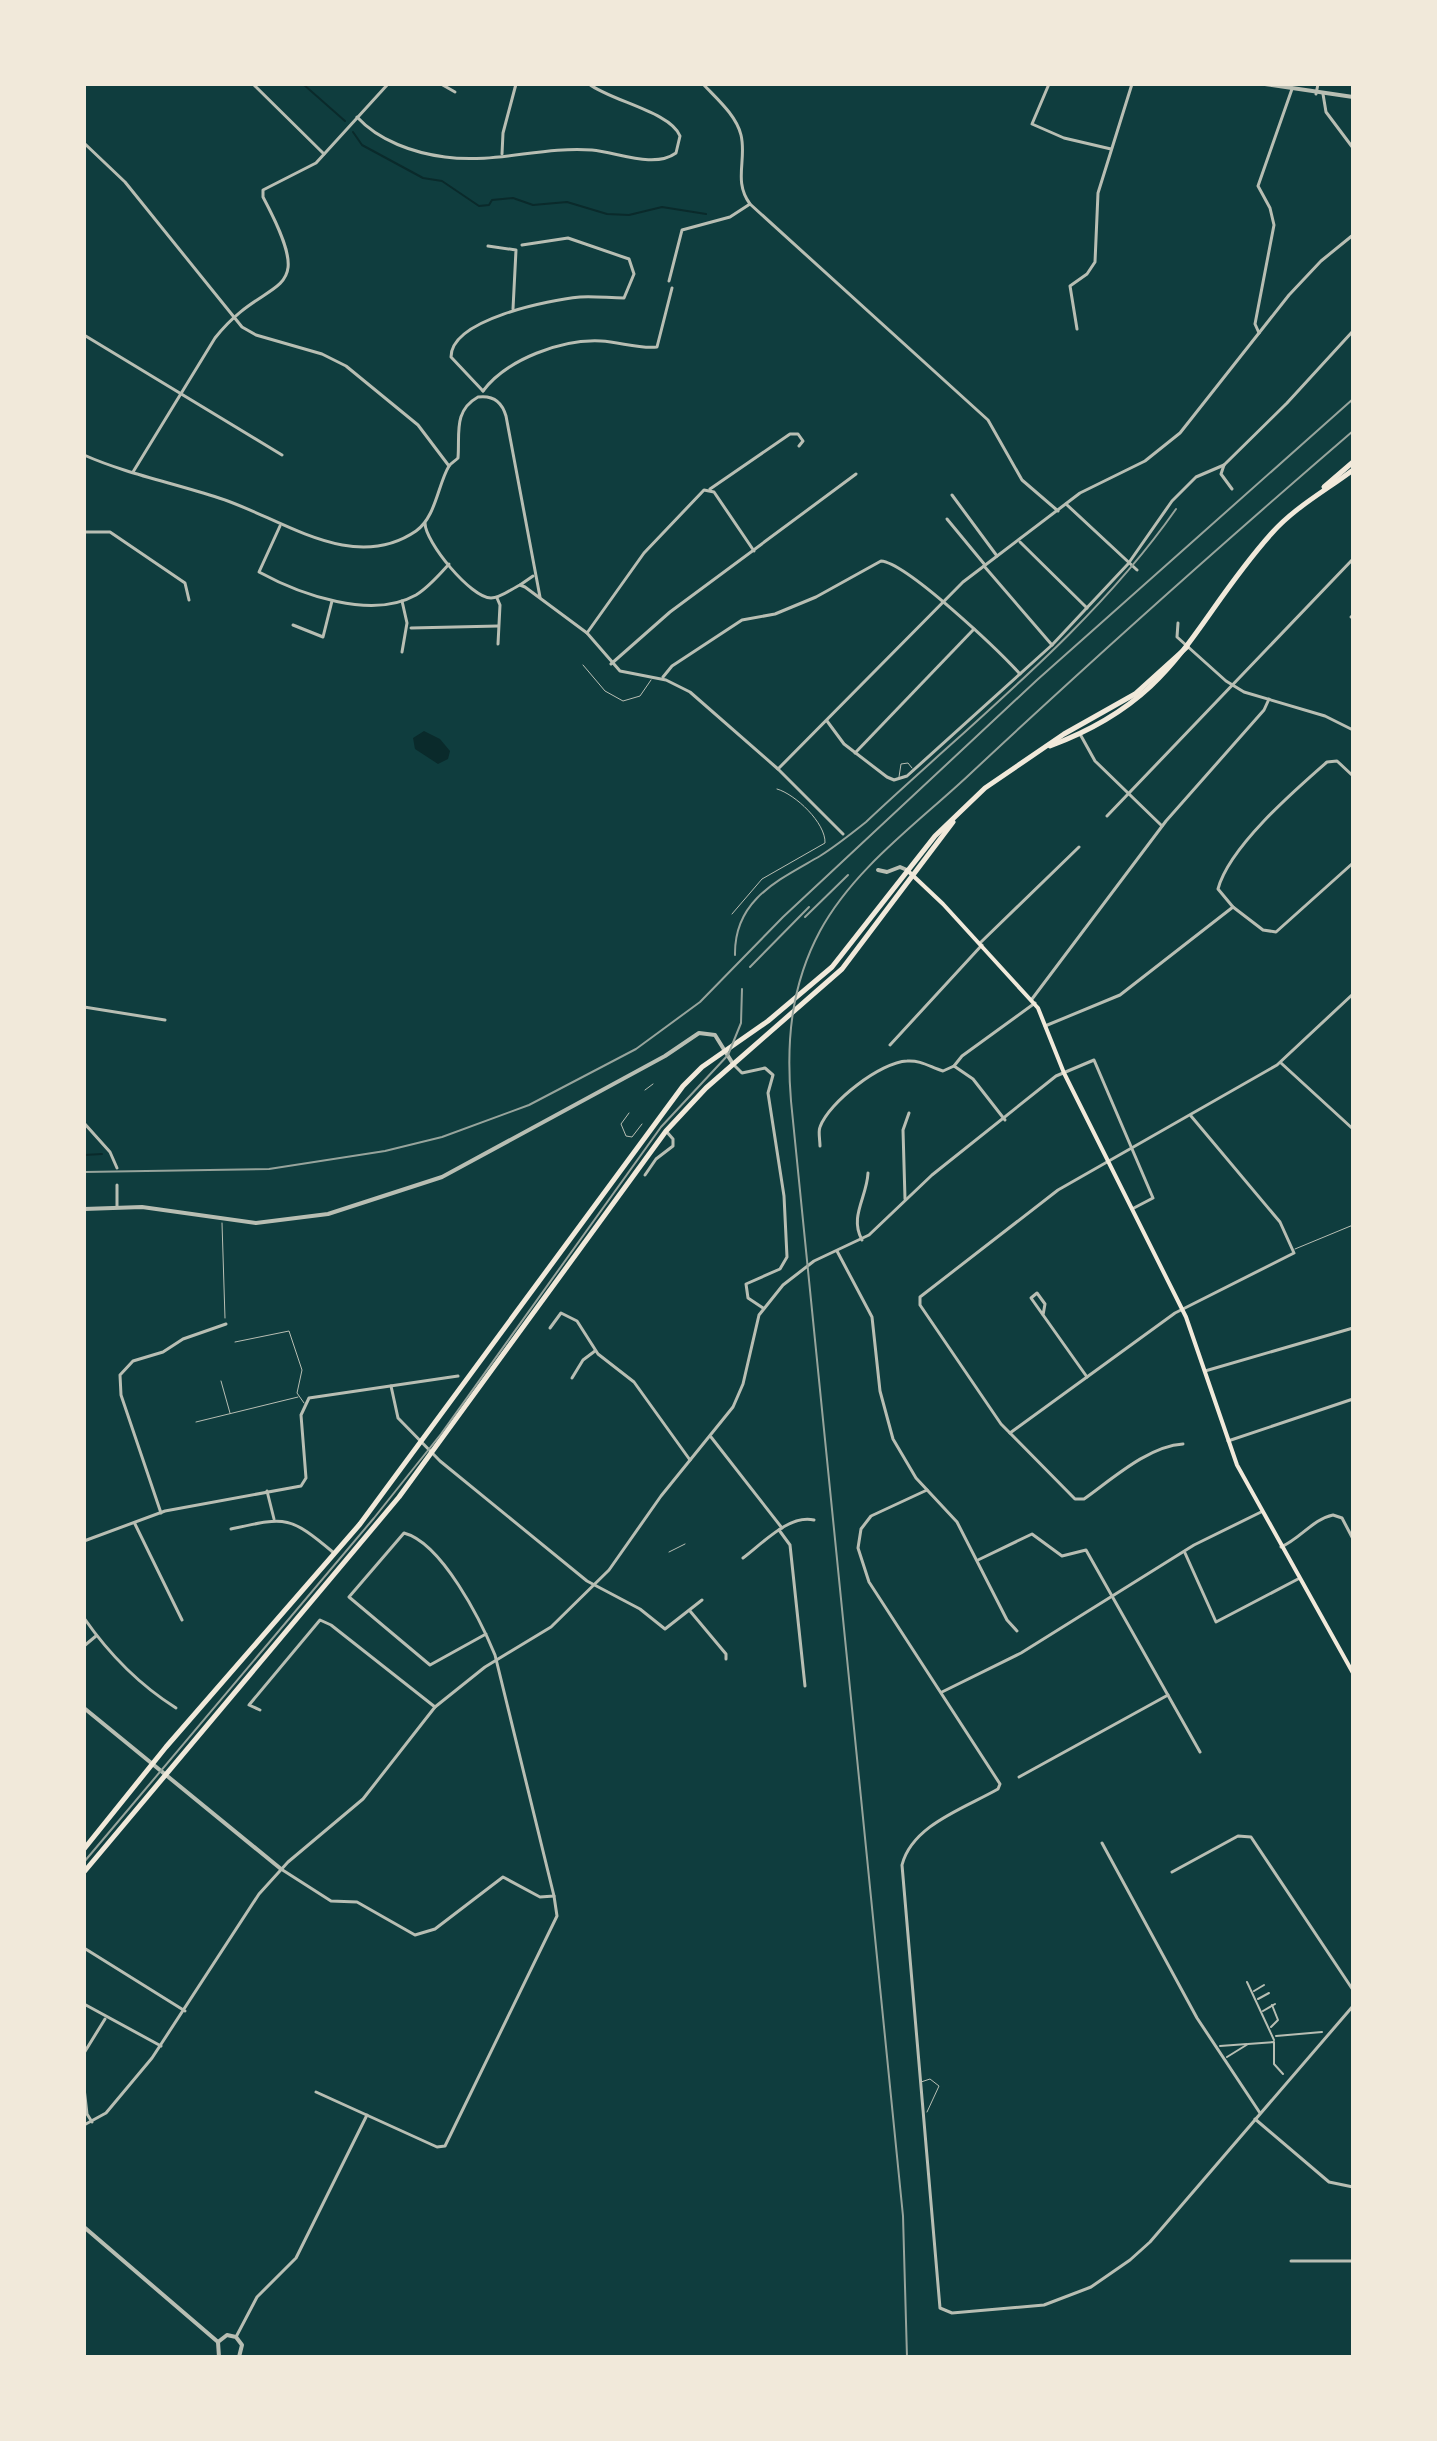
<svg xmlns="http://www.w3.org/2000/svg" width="1437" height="2441" font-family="Rubik,sans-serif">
	<rect width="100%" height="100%" fill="#0f3d3e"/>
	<polygon fill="#0a2a2b" points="424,731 440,739 450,751 448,759 438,764 415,749 413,738"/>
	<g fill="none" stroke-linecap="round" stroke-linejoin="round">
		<g stroke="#0a2a2b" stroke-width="2">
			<polyline points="303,84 345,121"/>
			<polyline points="353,132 362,145 423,178 442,181 479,206 489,205 492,200 513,198 533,205 567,202 607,214 629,215 662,207 706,214"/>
			<polyline points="84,1155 102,1154"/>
		</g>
		<g stroke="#b8beb3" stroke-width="1">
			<polyline points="583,665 605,691 623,701 640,696 651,680"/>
			<polyline points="899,777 901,764 908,763 912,768"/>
			<path d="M 732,914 L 762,879 L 825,843 C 826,823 795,794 777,789"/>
			<polyline points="645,1090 653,1084"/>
			<polyline points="629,1113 621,1124 626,1136 632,1137 642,1124"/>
			<polyline points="222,1223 225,1318"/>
			<polyline points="1295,1249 1353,1225"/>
			<polyline points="235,1342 289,1331 302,1370 297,1393 304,1403"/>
			<polyline points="221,1381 230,1413"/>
			<polyline points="196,1422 298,1397"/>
			<polyline points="669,1552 685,1544"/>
			<polyline points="921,2082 930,2079 939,2086 927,2112"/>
		</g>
		<g stroke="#b8beb3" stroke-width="2">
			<polyline points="1247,1982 1274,2040"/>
			<polyline points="1254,1991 1264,1985"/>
			<polyline points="1258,1999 1269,1993"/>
			<polyline points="1263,2011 1275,2004"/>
			<polyline points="1271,2027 1278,2020 1272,2005"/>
			<polyline points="1276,2036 1322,2032"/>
			<polyline points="1220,2046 1247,2044"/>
			<polyline points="1227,2057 1248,2044 1274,2042 1274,2064 1283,2074"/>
		</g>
		<g stroke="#b8beb3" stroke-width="3">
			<polyline points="253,84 324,154"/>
			<polyline points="441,84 455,92"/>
			<path d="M 703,84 C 717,99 736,115 741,135 C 747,160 733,181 750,204 L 988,420 L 1022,480 L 1058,511"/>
			<polyline points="1049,84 1032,124 1064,138 1111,149"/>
			<polyline points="1316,94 1318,84"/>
			<polyline points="1323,94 1326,112 1353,148"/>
			<path d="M 357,117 C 379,141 414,153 445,157 C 494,164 543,146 592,150 C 617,152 654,169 676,153 L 680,136 C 671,112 611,101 589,84"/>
			<polyline points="84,143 125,182 242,327 256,335 322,354 346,366 418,425 449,466"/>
			<polyline points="502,154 503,133 516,84"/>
			<polyline points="488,246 516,250 513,309"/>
			<polyline points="669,281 682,230 730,217 750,204"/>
			<polyline points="1077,329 1070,286 1087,274 1095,262 1098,193 1132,84"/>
			<polyline points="1259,333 1255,324 1274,225 1270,208 1258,186 1292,89"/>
			<polyline points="84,335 282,455"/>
			<path d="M 483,391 L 451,357 C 451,319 550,300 580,297 C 595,296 609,298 624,298 L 634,274 L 629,259 L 568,238 L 522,245"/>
			<path d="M 483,391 C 507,359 562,339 601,341 C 620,342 639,349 657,347 L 672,288"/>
			<path d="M 84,455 C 127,474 174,483 219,498 C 280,517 352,575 416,531 C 436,517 438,484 449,466 C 451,463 455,461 458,458 C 460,434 453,411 478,397 C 493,395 502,402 506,416 L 540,597"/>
			<path d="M 133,472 L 215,338 C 268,270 321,306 263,197 L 263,190 L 316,163 L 388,84"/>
			<polyline points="710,489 790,434 798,434 803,441 799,446"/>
			<polyline points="1232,489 1221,474 1224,465 1287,403 1353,331"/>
			<polyline points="952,495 997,556"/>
			<polyline points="1066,504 1137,570"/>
			<polyline points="947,519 985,565"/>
			<path d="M 425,523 C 425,542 471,598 491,598 C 501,598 511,589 520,585 L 525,587 L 587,633 L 620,671 L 666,680 L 690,692 L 778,769 L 843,834"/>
			<path d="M 280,526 L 259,572 C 301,595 372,620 416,595 C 429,587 439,575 449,564"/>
			<polyline points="84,532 110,532 185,583 189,600"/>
			<polyline points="1020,542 1087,608"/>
			<polyline points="984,566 1052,645"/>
			<polyline points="520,585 533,576"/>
			<polyline points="497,598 500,605 498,644"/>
			<polyline points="1351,617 1353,615"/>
			<polyline points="1178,623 1177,637 1226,681 1244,692 1325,716 1353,730"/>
			<polyline points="293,625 323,637 332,601"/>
			<polyline points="411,628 498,626"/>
			<polyline points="587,633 644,553 704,490 714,492 754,551"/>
			<polyline points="402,652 407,623 402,601"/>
			<polyline points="611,664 670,612 856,474"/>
			<path d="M 663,677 L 672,666 L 742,620 L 775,614 L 816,597 L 881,561 C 907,563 999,651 1020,674"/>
			<polyline points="827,721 844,744 887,777 894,780 907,776 1052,645 1128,564 1172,501 1196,477 1224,465"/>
			<polyline points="1080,734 1095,761 1162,826"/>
			<polyline points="855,753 974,629"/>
			<polyline points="778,769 963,582 1080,493 1145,461 1180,433 1289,295 1321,261 1353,235"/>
			<polyline points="1107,816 1353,559"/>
			<polyline points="1233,907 1263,930 1276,932 1353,863"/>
			<polyline points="980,943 1079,847"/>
			<polyline points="1032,999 1166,821 1264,710 1269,699"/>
			<polyline points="84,1007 165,1020"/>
			<path d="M 1045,1026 L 1120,995 L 1233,907 L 1218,889 C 1229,847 1295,790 1327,762 L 1337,761 L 1353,776"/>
			<polyline points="890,1045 982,945"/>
			<polyline points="1281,1063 1353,1129"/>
			<polyline points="733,1064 742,1073 765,1068 773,1075 768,1093 784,1196 787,1257 780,1269 746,1284 748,1298 763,1308"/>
			<polyline points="954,1066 962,1056 1035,1003"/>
			<polyline points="84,1123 110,1152 117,1168"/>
			<path d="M 820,1146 C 820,1140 818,1132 820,1127 C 829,1102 881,1062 907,1061 C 921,1060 930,1067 943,1071 L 954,1066 L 973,1079 L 1005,1120"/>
			<polyline points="645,1175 656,1159 673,1146 673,1139 666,1131"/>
			<polyline points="117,1185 117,1206"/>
			<polyline points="905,1199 903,1130 909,1113"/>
			<path d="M 862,1240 C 849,1217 867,1197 868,1173"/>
			<polyline points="837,1251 872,1317 880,1391 893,1439 916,1478 957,1522 1007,1620 1017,1631"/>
			<polyline points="1043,1315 1045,1304 1037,1293 1031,1298 1087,1377"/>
			<polyline points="550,1328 561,1313 577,1321 598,1354 634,1382 690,1460"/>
			<polyline points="1205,1371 1353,1328"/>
			<polyline points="572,1378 583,1360 595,1351"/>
			<polyline points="391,1386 398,1418 440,1461 587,1581 640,1609 665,1629 702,1600"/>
			<polyline points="1010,1433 1175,1313 1294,1253 1280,1222 1191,1116"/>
			<polyline points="711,1437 782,1528"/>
			<polyline points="1228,1441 1353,1399"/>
			<path d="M 1183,1444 C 1148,1446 1111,1480 1084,1499 L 1075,1499 L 1001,1424 L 920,1305 L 920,1297 L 1058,1190 L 1277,1065 L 1353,994"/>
			<path d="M 927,1490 L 871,1516 L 861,1529 L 858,1548 L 869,1582 L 1000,1784 L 998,1789 C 965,1808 912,1825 902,1865 L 940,2308 L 952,2313 L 1044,2305 L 1091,2287 L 1130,2260 L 1150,2242 L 1353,2006"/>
			<polyline points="267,1491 274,1519"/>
			<polyline points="161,1513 121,1395 120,1375 133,1361 163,1352 183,1339 226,1324"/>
			<polyline points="135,1524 182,1620"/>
			<path d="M 231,1529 C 286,1517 289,1515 334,1553"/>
			<polyline points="779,1530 790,1545 805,1686"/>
			<polyline points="84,1541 165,1511 301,1486 306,1478 301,1415 309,1398 458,1376"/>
			<path d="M 1281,1547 C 1300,1539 1313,1519 1333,1515 L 1342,1518 L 1353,1539"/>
			<polyline points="1185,1553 1216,1622 1298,1579"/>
			<path d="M 743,1558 C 762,1544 789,1514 814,1520"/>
			<polyline points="978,1560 1032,1534 1062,1556 1086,1550 1200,1752"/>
			<polyline points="690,1611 726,1654 726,1659"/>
			<path d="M 84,1618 C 109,1654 138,1684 176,1708"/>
			<polyline points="84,1646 96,1636"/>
			<polyline points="942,1692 1021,1653 1194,1545 1261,1512"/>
			<polyline points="260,1710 249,1705 320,1620 331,1625 435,1707"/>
			<polyline points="1019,1777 1168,1695"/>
			<polyline points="1102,1843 1197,2018 1260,2113"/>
			<path d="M 281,1869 L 331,1901 L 357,1902 L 415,1935 L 435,1929 L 503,1877 L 540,1897 L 554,1896 L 495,1655 C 481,1621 442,1543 404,1533 L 349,1597 L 430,1665 L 486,1634"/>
			<polyline points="1172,1872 1238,1836 1251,1837 1353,1990"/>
			<polyline points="84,1948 185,2011"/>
			<polyline points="84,2004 161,2046"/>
			<polyline points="84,2053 105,2019"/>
			<polyline points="84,2088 87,2114 92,2122"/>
			<polyline points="316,2092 437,2147 445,2146 557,1916 554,1896"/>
			<polyline points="1255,2119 1329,2182 1353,2187"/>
			<polyline points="84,2125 106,2113 152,2058 259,1894 288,1862 363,1799 435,1707 485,1667 551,1627 609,1570 661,1496 733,1407 743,1384 759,1315 783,1285 814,1261 869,1235 932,1175 1056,1076 1094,1060 1153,1198 1132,1209"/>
			<polyline points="1291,2261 1353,2261"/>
			<polyline points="236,2337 257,2297 296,2258 367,2115"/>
		</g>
		<g stroke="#b8beb3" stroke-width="4">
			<polyline points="1265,84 1353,97"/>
			<polyline points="878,870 887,872 900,867 907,870"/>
			<polyline points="84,1209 142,1207 256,1223 328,1214 442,1177 665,1056 699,1033 715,1035 733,1064"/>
			<polyline points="84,1708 281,1869"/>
			<polyline points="84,2227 218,2342"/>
			<polyline points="218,2342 227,2335 236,2337 242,2345 239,2357"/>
			<polyline points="218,2342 219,2357"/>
		</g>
		<polyline stroke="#f1e9da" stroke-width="4" points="907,870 943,904 1038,1008 1064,1073 1186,1317 1237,1465 1353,1673"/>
		<g stroke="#f1e9da" stroke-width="5">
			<polyline points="1324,487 1353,462"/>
			<path d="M 1050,746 C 1179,698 1190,625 1271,534 C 1295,507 1325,491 1353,470"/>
			<polyline points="84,1849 166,1747 360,1524 683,1086 702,1067 768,1021 832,967 935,836 985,788 1064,734 1135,694 1187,647"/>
			<polyline points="84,1872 399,1497 666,1131 706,1088 842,969 953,822"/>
		</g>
		<g stroke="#97a49c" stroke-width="2">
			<path d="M 735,955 C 734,899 779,880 820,856 C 836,846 851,834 866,822 C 972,722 1092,629 1176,509"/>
			<polyline points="84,1862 374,1518 441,1434 661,1127 728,1055 741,1023 742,989"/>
		</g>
		<g stroke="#97a49c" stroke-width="2">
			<polyline points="805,917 848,875"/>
			<polyline points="750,967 809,907"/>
			<polyline points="84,1172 269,1169 385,1151 442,1137 529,1105 636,1049 700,1002 783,917 1037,680 1353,399"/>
			<path d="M 907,2357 L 903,2216 L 791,1101 C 786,1041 791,985 820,931 C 854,868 919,822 970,774 C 1095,657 1223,543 1353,431"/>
		</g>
	</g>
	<rect width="1437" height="2441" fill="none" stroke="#f1e9da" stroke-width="172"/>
</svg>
